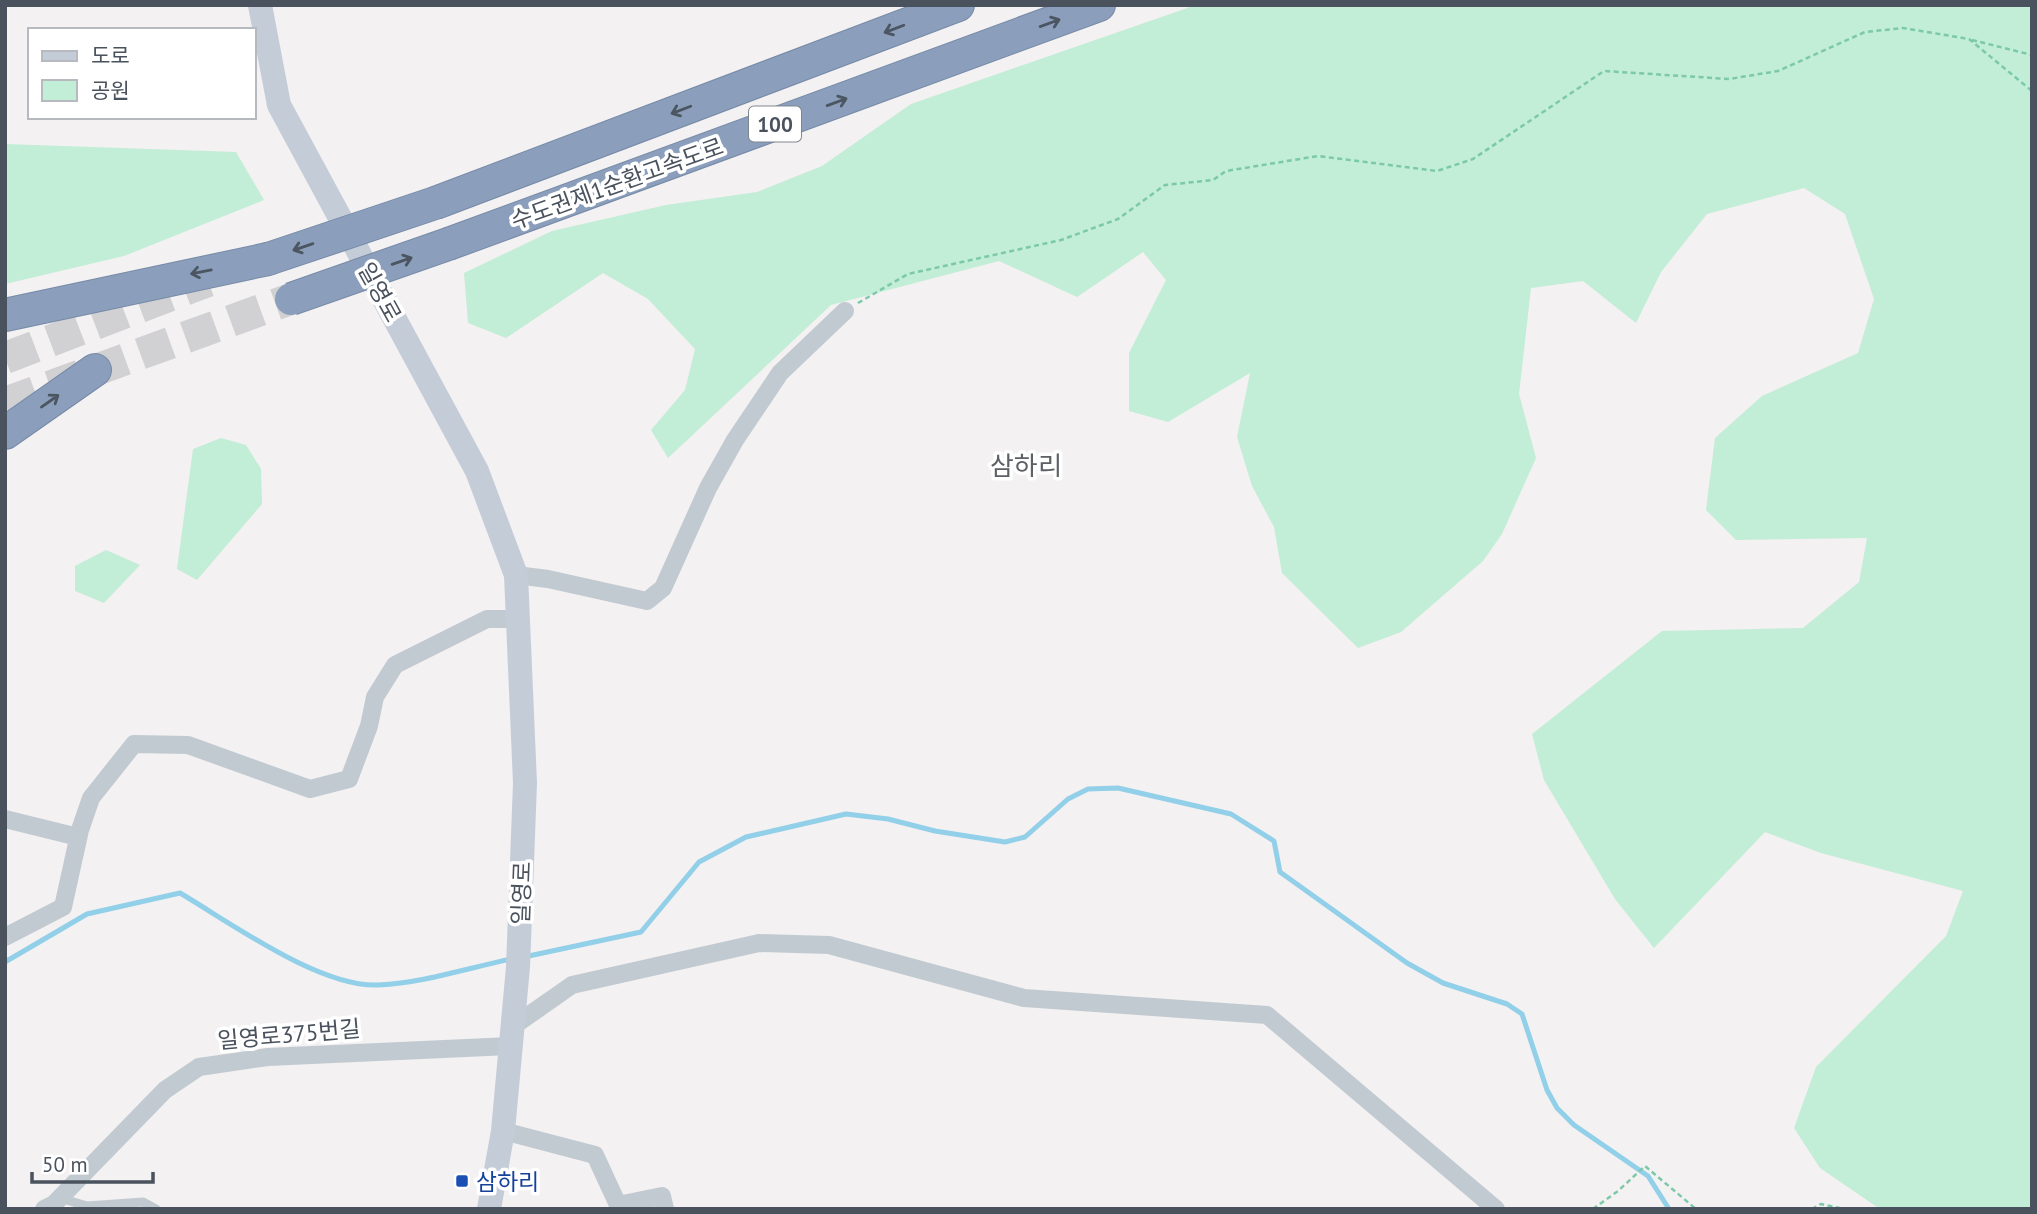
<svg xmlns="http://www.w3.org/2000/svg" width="2037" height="1214" font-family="'PT Sans','Noto Sans KR',sans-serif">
	<rect width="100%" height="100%" fill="#f3f1f1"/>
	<g fill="#c2edd6">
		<polygon points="1196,5 2032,5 2032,1209 1880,1209 1820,1168 1794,1128 1816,1067 1946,936 1963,891 1821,853 1765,832 1654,948 1615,899 1544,780 1532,734 1662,631 1803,628 1859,582 1867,538 1736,540 1706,510 1715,438 1762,396 1858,353 1874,299 1845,214 1804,188 1707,214 1661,272 1636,323 1583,281 1531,288 1519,394 1536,458 1502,534 1483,561 1401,632 1358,648 1282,573 1274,527 1252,486 1237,437 1250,373 1168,422 1129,411 1129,353 1166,280 1143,252 1077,297 999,261 831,305 668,458 651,430 685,390 695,349 648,299 603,273 506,338 468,323 464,273 552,231 666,205 757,192 822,166 911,104"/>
		<polygon points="5,144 236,152 264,200 124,256 5,284"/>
		<polygon points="221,438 246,445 261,469 262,504 197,580 177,569 193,449"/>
		<polygon points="106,550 140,565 104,603 75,591 75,566"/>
	</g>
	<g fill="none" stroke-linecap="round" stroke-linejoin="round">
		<g stroke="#92cfe8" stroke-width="5">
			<polyline points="524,957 641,932 699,862 746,837 846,814 888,819 935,831 1005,842 1025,837 1068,799 1088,789 1118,788 1231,814 1274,841 1280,872 1407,963 1443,983 1507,1004 1522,1014 1547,1090 1557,1108 1574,1125 1648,1176 1669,1209"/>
			<path d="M 5,962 L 87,914 L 180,893 C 231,923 320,988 379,985 C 422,983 468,968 511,959"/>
		</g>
		<g stroke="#d1d1d3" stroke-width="32" stroke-dasharray="32 16" stroke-linecap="butt">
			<polyline points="5,358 208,281"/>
			<polyline points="5,403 291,299"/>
		</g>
		<defs>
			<g id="highway">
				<polyline points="438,202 958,5"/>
				<polyline points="451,243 1099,5"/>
				<polyline points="5,315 268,259"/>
				<polyline points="5,433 95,370"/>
			</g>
		</defs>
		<use href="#highway" stroke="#768aa8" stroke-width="34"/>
		<g stroke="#7cc9a9" stroke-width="2.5" stroke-dasharray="5 3.5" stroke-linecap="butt">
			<polyline points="1972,40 2032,55"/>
			<polyline points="858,303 908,274 1061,240 1118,219 1165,185 1213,180 1226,171 1318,156 1437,171 1473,159 1604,71 1729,79 1778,71 1865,32 1903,28 1969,39 2032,91"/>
			<polyline points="1593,1209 1618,1191 1645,1166 1696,1209"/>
			<polyline points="1812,1209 1821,1204 1844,1209"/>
		</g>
		<polyline stroke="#c2cad1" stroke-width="9" points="60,1198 87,1206 143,1202 156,1209"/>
		<g stroke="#c2cad1" stroke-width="18">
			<polyline points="516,575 548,579 647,601 663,588 708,488 735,440 780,373 845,311"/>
			<polyline points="5,819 78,837"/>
			<polyline points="5,937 63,907 80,830 91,798 134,744 188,745 310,789 349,779 369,726 375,697 395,665 487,619 517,619"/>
			<polyline points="512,1027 572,985 759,943 829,945 1024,998 1267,1015 1496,1209"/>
			<polyline points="503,1131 595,1155 618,1205 662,1196 665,1209"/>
			<polyline points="44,1209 54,1204 165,1090 199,1067 268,1057 511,1046"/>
		</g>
		<polyline stroke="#c4ccd8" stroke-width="24" points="260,5 279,105 477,471 516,575 525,783 518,967 503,1131 489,1209"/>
		<use href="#highway" stroke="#8b9fbc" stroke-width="32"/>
		<defs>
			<g id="highway-bridge">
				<polyline points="268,259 438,202"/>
				<polyline points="291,299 451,243"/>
			</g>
		</defs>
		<use href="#highway-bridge" stroke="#768aa8" stroke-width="34" stroke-linecap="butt"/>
		<use href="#highway-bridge" stroke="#8b9fbc" stroke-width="32"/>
	</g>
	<defs><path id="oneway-shaft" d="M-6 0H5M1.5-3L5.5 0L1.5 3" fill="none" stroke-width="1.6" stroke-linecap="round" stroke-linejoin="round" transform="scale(1.75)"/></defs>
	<g stroke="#4c5662">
		<use href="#oneway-shaft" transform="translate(1050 23) rotate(-20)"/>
		<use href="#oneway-shaft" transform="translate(894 29) rotate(159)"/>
		<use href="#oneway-shaft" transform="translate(837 102) rotate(-20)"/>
		<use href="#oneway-shaft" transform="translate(681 110) rotate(159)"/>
		<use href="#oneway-shaft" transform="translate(303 247) rotate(161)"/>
		<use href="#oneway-shaft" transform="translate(402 261) rotate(-19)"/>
		<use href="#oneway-shaft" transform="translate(201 272) rotate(169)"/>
		<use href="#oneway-shaft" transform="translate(50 401) rotate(-35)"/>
	</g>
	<rect fill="#1a4fb4" stroke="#fff" stroke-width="2.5" x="455" y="1174" width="14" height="14" rx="3.5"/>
	<g text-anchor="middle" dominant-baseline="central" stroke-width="7" stroke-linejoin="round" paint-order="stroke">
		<rect fill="#fff" stroke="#80868e" stroke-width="2" x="749" y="106.5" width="52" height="35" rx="5"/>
		<g font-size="21" font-weight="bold" fill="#49525d">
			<text x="775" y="124">100</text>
		</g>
		<g font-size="23" fill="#49525d" stroke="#fff">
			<text transform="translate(617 183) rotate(-20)">수도권제1순환고속도로</text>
			<text transform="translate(380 292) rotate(61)">일영로</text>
			<text transform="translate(521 893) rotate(-88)">일영로</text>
			<text transform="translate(289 1034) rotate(-5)">일영로375번길</text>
		</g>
		<g font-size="23" fill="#164399" stroke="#fff" text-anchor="start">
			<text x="476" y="1181">삼하리</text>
		</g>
		<g font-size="26" fill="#5d6065" stroke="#fff">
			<text x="1026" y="465">삼하리</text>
		</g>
	</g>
	<rect width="2037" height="1214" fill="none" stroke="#49525d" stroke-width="14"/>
	<rect x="28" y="28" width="228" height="91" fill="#ffffff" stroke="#b6babe" stroke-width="2"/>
	<rect x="42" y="51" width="35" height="10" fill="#c4ccd8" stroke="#b6babe" stroke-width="2"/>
	<text x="91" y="63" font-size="21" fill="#49525d">도로</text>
	<rect x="42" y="80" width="35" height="21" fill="#c2edd6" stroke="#b6babe" stroke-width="2"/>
	<text x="91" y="98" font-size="21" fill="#49525d">공원</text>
	<path d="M32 1172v10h121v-10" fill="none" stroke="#49525d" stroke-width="3.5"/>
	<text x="42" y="1172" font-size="21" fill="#49525d" stroke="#ffffff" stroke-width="5" paint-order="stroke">50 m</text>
</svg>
